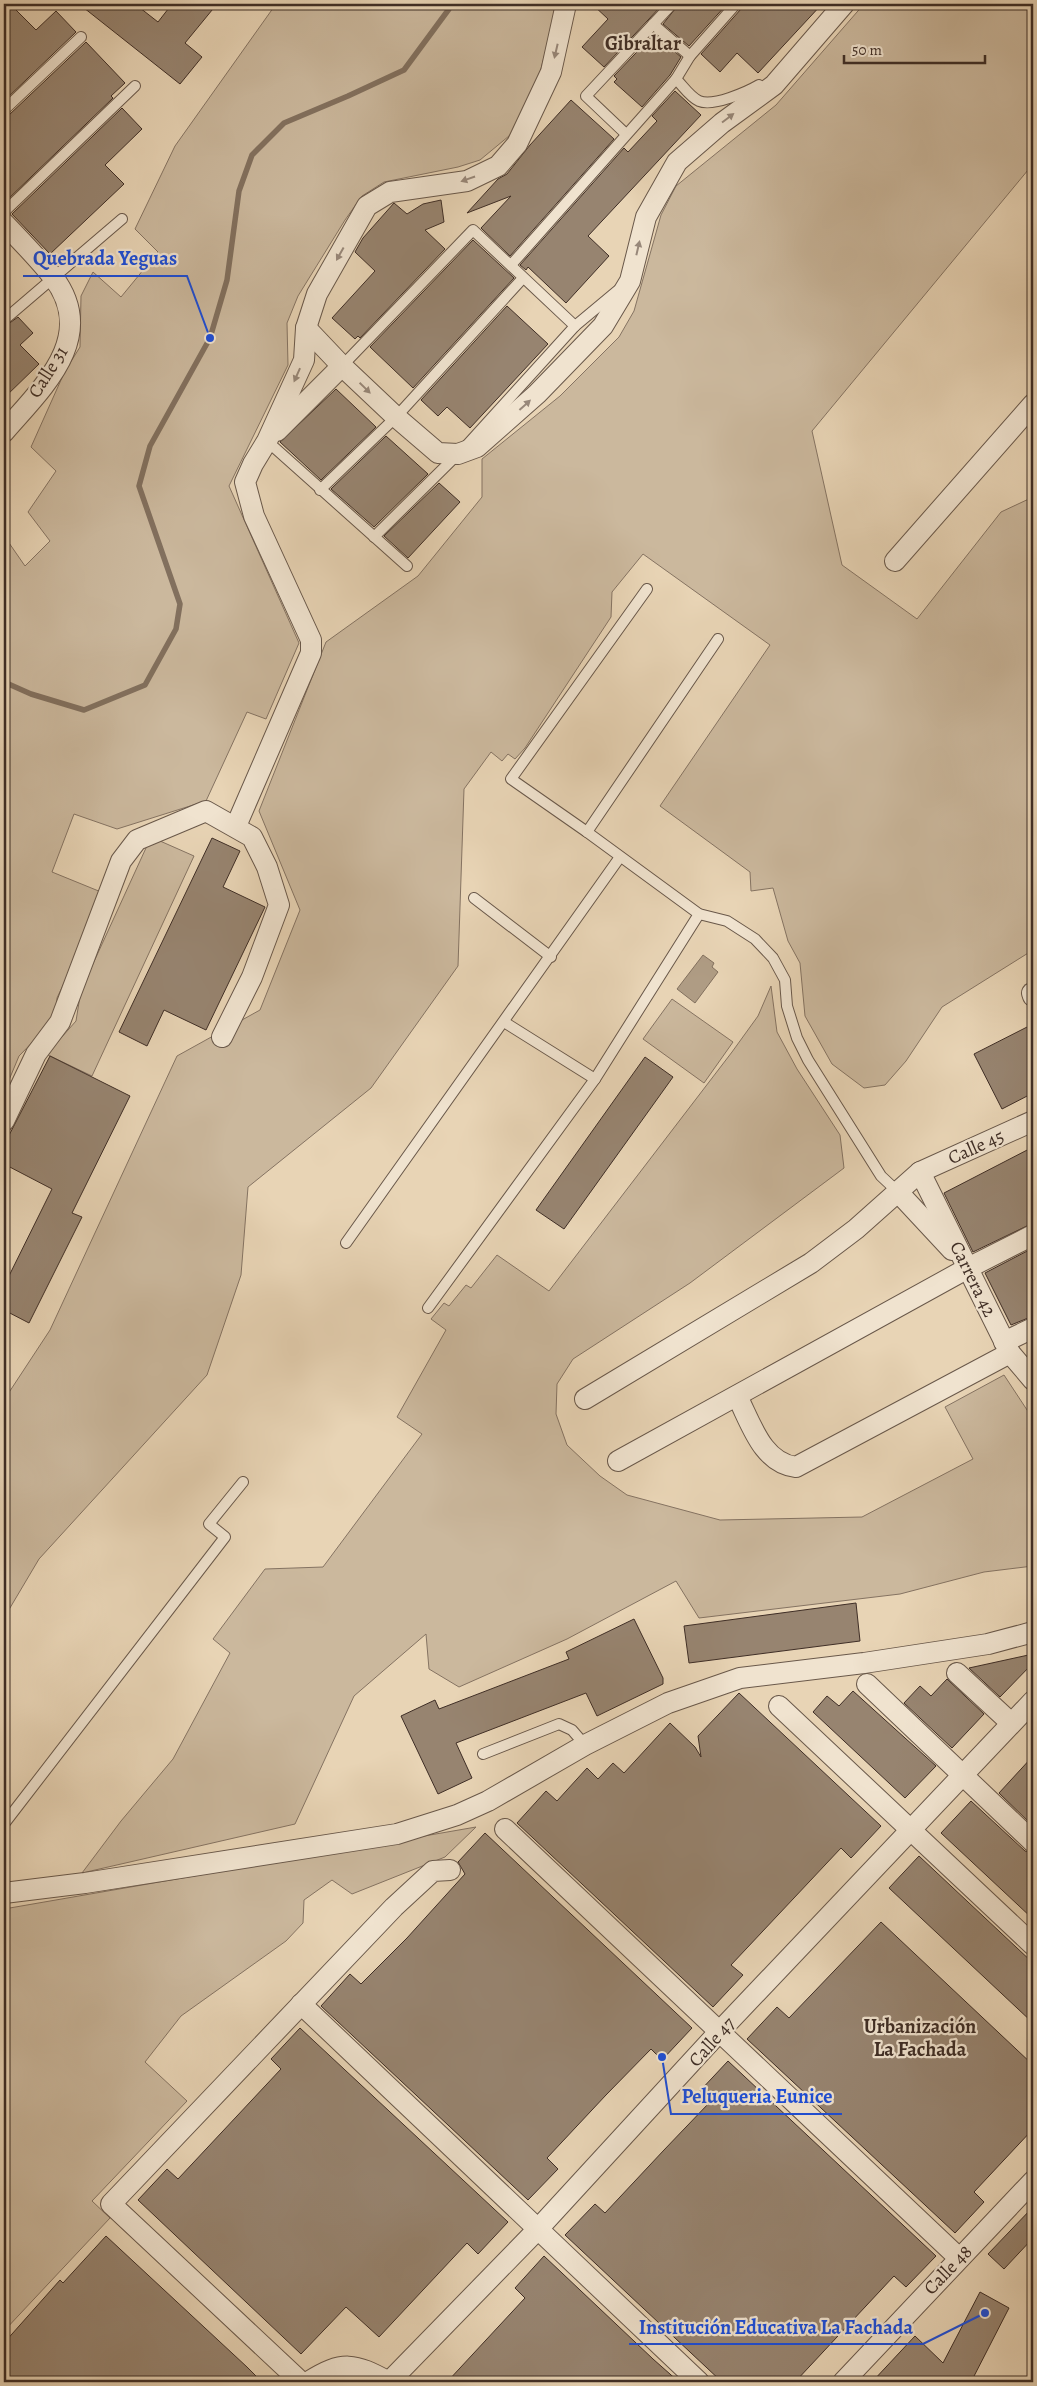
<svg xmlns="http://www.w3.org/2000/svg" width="1037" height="2386" font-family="Alegreya,serif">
	<rect width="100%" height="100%" fill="#e8d4b5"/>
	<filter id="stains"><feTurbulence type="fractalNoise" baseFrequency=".004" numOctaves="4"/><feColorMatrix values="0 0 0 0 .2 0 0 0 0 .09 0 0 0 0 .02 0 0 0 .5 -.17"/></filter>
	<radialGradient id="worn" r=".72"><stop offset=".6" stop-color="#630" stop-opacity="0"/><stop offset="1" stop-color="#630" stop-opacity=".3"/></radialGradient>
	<g fill="#cbb89d" stroke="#857362">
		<polygon points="276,4 558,4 538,80 521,120 509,136 480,160 458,167 384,182 362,196 345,220 298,296 287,323 288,365 229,486 299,643 266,719 247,712 206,801 117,829 74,814 52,872 106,894 57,998 56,1018 19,1056 4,1092 4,543 7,540 25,566 50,541 28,512 56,471 31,447 65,371 80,347 81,296 93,272 121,297 158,252 135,229 175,146"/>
		<polygon points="864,4 1033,4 1033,164 812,431 842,565 917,619 1001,512 1033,497 1033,950 942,1007 906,1061 885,1085 864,1088 832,1064 805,1016 800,963 788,941 773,888 751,891 750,872 660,806 770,645 643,554 612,592 611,617 525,748 515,759 508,754 502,761 491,752 464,789 458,966 371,1088 248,1187 241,1275 207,1375 39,1559 4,1618 4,1400 50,1330 177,1056 260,1010 300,910 259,811 326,642 418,576 482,497 482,459 560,396 619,337 634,311 661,215 676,186 776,105"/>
		<polygon points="151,837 194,856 92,1076 48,1055 53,1047 76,1021 81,990"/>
		<polygon points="771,986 777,1032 797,1069 840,1135 844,1168 690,1283 573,1359 557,1384 556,1414 567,1445 600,1476 627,1495 720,1520 862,1517 973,1459 945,1407 1004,1375 1033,1419 1033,1566 984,1572 900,1594 699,1618 676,1581 567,1639 459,1687 429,1669 426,1634 354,1696 295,1824 82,1873 121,1821 173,1759 230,1653 213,1639 265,1569 323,1567 422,1434 397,1417 446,1330 431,1319 444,1303 449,1306 466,1285 471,1288 497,1255 549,1291 732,1052 758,1016"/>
		<polygon points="672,999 733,1042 704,1083 643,1039"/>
		<polygon points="476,1827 445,1857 352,1894 332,1880 304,1900 303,1923 286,1941 181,2016 145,2062 187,2101 92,2201 110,2218 4,2331 4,1909"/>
	</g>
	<polygon fill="#af9c84" stroke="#82705e" points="703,955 714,963 712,967 718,972 695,1003 677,989"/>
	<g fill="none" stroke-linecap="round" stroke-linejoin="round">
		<polyline stroke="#82705e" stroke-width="5.5" points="4,682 31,694 84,710 145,685 176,629 180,604 139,486 150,446 210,338 227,280 239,191 252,155 284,123 348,96 404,70 449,9 450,4"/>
	</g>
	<g fill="#978470" stroke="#3f2e26">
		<polygon points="4,4 10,4 36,30 56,11 76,32 4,101"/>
		<polygon points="79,4 135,4 158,22 172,4 217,4 185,43 202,57 180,84"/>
		<polygon points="592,4 663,4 604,67 582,47 608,19"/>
		<polygon points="679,4 727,4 689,46 663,24"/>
		<polygon points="743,4 822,4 758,73 737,53 720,72 701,54 741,9"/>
		<polygon points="654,34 681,57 670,75 642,107 614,82 617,79 614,76"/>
		<polygon points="86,42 125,83 111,96 113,98 4,203 4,117 9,115"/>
		<polygon points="675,91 701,115 588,236 609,256 566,303 528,267 526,270 520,265 624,148 628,152 657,121 652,116"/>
		<polygon points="571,100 614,139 510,256 481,228 511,196 467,213 498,179 507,174 530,145"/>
		<polygon points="122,108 142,129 105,165 124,184 50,254 12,214"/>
		<polygon points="441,200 444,222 425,230 445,249 360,338 358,336 355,339 332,318 375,271 355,252 363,238 394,203 407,214 423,204"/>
		<polygon points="473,240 514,278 413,388 370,347"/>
		<polygon points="507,306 548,344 470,428 447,407 438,416 421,400"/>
		<polygon points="18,317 33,333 20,345 39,364 4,398 4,327"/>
		<polygon points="336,389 376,427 321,480 280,442"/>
		<polygon points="386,436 428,474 374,527 331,489"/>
		<polygon points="439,483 460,502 408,558 384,536"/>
		<polygon points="212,838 240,851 223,887 265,907 206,1030 164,1010 147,1046 119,1032"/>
		<polygon points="1033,1024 1033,1093 1002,1109 974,1054"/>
		<polygon points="50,1056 130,1096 72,1213 82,1217 29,1323 4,1310 4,1286 52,1189 4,1164 4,1145"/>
		<polygon points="645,1057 673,1077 564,1229 536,1210"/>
		<polygon points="1033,1147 1033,1223 973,1252 944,1193"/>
		<polygon points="1033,1248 1033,1316 1011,1325 985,1273"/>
		<polygon points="856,1603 860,1641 689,1663 684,1626"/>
		<polygon points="634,1619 663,1678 663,1684 597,1716 586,1693 456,1743 472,1778 438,1794 401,1716 435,1700 439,1709 569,1659 566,1652"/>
		<polygon points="1033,1654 1033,1663 1000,1697 969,1668"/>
		<polygon points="947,1679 984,1714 952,1748 904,1703 920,1686 931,1696"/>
		<polygon points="853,1691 936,1766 905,1798 813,1712 827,1696 839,1706"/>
		<polygon points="739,1693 881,1826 851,1858 841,1848 731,1965 743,1975 713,2007 517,1823 546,1791 557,1801 587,1768 598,1779 613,1763 624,1773 670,1723 695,1747 701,1757 698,1736"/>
		<polygon points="1033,1756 1033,1826 999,1793"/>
		<polygon points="971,1801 1025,1851 1033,1854 1033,1919 941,1833"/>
		<polygon points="485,1833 692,2028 662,2060 651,2049 606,2095 547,2158 558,2169 528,2200 321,2006 350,1974 361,1984 407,1938 465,1874 458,1862"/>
		<polygon points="919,1856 1033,1963 1033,2023 889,1888"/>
		<polygon points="881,1922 1033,2065 1033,2129 974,2192 984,2202 955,2233 747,2039 777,2007 789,2018"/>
		<polygon points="300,2028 508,2222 478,2254 467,2243 379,2337 346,2307 301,2354 138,2200 167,2169 178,2179 281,2069 271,2059"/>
		<polygon points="728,2061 936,2256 906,2287 894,2276 795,2382 722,2382 565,2235 595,2204 605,2213 664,2150 709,2103 698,2093"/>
		<polygon points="1033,2207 1033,2238 1004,2269 988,2254"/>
		<polygon points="106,2236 247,2367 262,2382 12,2382 4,2375 4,2343 60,2280 63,2283"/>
		<polygon points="544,2256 653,2359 679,2382 447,2382 525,2298 515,2288"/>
		<polygon points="980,2292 1009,2308 971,2382 872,2382 915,2336 943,2363"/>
	</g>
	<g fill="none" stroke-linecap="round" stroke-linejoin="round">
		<defs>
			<g id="lane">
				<polyline points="653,24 690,56"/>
				<path d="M 676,79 C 683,86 690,97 699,101 C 713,107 747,92 759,85"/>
				<polyline points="4,110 81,37"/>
				<polyline points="626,134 586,96 672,4"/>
				<polyline points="4,212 135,86"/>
				<polyline points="511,265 676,79 690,56 736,4"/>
				<polyline points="4,320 122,219"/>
				<polyline points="342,366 473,230 575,326"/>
				<polyline points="267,441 407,566"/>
				<polyline points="467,445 575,326 617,291"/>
				<polyline points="320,490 396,417 523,278"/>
				<polyline points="374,537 457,455"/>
				<polyline points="647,589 511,779 587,832 699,914 727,921 755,939 773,958 785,980 787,1006 797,1038 808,1060 881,1176 898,1192"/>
				<polyline points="587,832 718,639"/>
				<polyline points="474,898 551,957"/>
				<polyline points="504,1022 595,1079"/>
				<polyline points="346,1243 620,857"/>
				<polyline points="428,1308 595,1079 699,914"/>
				<polyline points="483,1754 559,1724 572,1730 585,1745"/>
				<polyline points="4,1824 225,1537 209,1524 243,1482"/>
			</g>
			<g id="street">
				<path d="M 4,223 C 20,240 38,258 53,277 C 99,337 42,388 4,432"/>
				<polyline points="306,328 342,366 396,417 438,453 458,454 477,447 537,394 603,326 630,281 646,217 677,162 722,123 774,85 844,4"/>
				<polyline points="277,431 342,366"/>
				<polyline points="895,561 1033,404"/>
				<polyline points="236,826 311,653 311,640 254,516 245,482 253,464 267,441 304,360 306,328 317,294 367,206 390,192 467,181 498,166 517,144 551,72 566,4"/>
				<polyline points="1032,993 1033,996"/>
				<polyline points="4,1121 36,1054 60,1022 121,861 137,840 206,811 252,837 267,867 279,905 252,977 222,1037"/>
				<polyline points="920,1172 1010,1353 1033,1380"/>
				<polyline points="898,1192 952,1250"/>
				<polyline points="1004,1342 1033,1328"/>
				<path d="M 737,1396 C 751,1423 762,1463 796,1467 L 1010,1353"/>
				<polyline points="585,1399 811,1263 856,1229 920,1172 1033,1121"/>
				<polyline points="618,1461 968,1268 1033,1235"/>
				<polyline points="957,1673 1011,1723"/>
				<polyline points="867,1684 1033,1842"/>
				<polyline points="779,1706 1033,1945"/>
				<polyline points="505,1829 959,2258"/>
				<polyline points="4,1893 85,1883 397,1834 457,1815 488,1801 585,1745 668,1703 740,1678 864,1663 988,1644 1033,1632"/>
				<polyline points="301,2004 699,2382"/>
				<polyline points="301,2382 111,2204 394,1907 433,1871 450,1870"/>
				<path d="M 308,2382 C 343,2360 354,2363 389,2382"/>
				<polyline points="389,2382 538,2229 719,2032 1033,1701"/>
				<polyline points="843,2382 1033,2181"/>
			</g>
		</defs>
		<use href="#lane" stroke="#69584a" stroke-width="12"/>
		<use href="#street" stroke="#69584a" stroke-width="22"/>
		<use href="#lane" stroke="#f0e3cf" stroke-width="10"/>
		<use href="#street" stroke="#f0e3cf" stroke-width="20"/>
	</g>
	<defs><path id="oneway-solid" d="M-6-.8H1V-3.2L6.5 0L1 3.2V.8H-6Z" transform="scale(1.25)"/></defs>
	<g fill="#98887a">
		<use href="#oneway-solid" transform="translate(556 51) rotate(103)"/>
		<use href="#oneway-solid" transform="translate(728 118) rotate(-37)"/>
		<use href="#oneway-solid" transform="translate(468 179) rotate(161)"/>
		<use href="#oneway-solid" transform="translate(638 248) rotate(-77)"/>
		<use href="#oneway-solid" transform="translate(340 254) rotate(119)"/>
		<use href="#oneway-solid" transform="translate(297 375) rotate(114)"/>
		<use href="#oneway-solid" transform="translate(365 388) rotate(44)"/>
		<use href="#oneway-solid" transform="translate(525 405) rotate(-42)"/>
	</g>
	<g text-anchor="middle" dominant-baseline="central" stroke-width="4.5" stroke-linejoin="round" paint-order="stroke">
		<g font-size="19" fill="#3f2e26" stroke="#f0e3cf">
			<text transform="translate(48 372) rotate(-58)">Calle 31</text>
			<text transform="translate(976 1147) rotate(-24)">Calle 45</text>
			<text transform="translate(973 1279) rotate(64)">Carrera 42</text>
			<text transform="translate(712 2042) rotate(-48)">Calle 47</text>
			<text transform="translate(948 2270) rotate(-46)">Calle 48</text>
		</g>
		<g font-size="20" font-weight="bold" fill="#3f2e26" stroke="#f0e3cf">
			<text x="643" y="43">Gibraltar</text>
			<text x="920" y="2026">Urbanización<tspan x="920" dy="23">La Fachada</tspan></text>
		</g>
	</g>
	<path fill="none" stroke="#1d4ed8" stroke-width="2" d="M210 338L187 276H23M662 2057L671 2114H842M985 2313L923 2344H629"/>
	<g fill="#1d4ed8" stroke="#f0e3cf" stroke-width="2">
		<circle cx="210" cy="338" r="5"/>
		<circle cx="662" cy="2057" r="5"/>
		<circle cx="985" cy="2313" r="5"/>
	</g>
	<g font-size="20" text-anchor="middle" font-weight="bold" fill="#1d4ed8" stroke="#f0e3cf" stroke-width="4.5" stroke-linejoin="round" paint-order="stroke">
		<text x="105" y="265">Quebrada Yeguas</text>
		<text x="757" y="2103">Peluqueria Eunice</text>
		<text x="776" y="2334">Institución Educativa La Fachada</text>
	</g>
	<rect width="1037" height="2386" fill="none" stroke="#e8d4b5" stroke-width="20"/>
	<rect x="5" y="5" width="1027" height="2376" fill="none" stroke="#3f2e26" stroke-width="2.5"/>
	<rect x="10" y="10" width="1017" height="2366" fill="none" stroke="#3f2e26"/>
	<path d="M844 55v8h141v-8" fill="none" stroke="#3f2e26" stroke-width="2.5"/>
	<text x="852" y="55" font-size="15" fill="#3f2e26" stroke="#f0e3cf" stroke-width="4" paint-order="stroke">50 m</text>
	<rect width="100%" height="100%" filter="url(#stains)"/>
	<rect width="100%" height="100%" fill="url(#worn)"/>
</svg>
